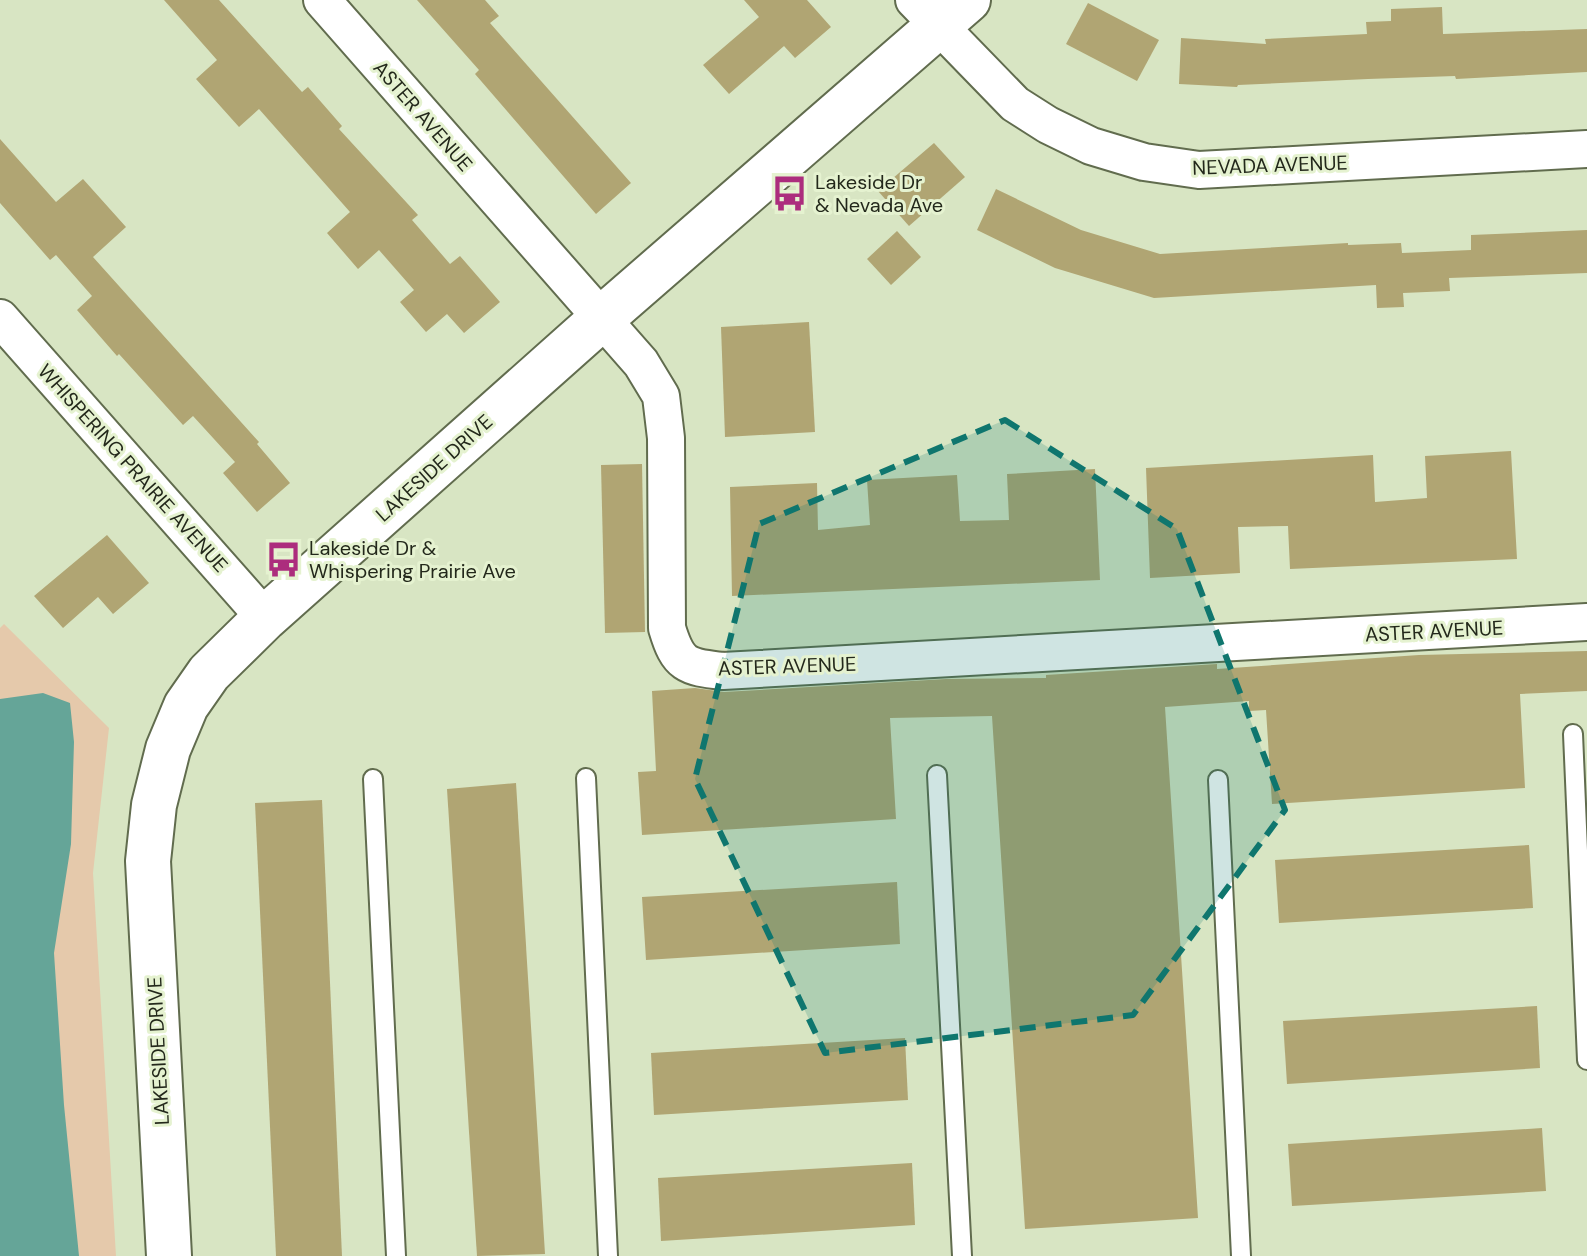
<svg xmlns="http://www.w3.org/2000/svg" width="1587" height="1256" font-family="'DM Sans',sans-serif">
	<rect width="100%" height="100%" fill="#d8e5c3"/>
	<polygon fill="#e5c9ab" points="4,624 109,728 93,873 116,1256 0,1256 0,628"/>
	<polygon fill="#65a598" points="43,693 70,703 74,742 71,844 54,953 64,1105 79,1256 0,1256 0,699"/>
	<g fill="#b0a573">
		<polygon points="164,0 219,0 302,92 308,87 342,126 339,129 418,215 412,220 450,264 460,256 500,302 464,333 447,314 426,332 400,302 414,290 379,250 358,269 327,233 350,212 259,109 239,127 196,79 217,60"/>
		<polygon points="417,0 485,0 499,16 490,23 631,183 596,214 475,74 479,70"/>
		<polygon points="744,0 807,0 831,27 795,58 784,46 729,94 703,65 759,17"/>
		<polygon points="1088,3 1159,40 1137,81 1066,44"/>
		<polygon points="1442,7 1443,34 1587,29 1587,72 1456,79 1455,76 1368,79 1238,85 1237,87 1179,84 1181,38 1266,44 1265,39 1367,34 1366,22 1391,21 1391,9"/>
		<polygon points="0,139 56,202 83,179 126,227 93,257 259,442 257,444 290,483 257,512 223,473 235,462 193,416 183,425 119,354 117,356 77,310 92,296 56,255 50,260 0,203"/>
		<polygon points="934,143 965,177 909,226 878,191"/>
		<polygon points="996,189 1081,230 1160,254 1348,243 1348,245 1401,243 1402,253 1471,250 1471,235 1587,230 1587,273 1449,278 1450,291 1403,293 1404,307 1377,308 1376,285 1154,298 1055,268 977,230"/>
		<polygon points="897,231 921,257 891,285 867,259"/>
		<polygon points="809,322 815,432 725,437 721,327"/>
		<polygon points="1511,451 1517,559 1290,569 1288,526 1238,527 1240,573 1150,578 1146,468 1373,455 1375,502 1427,498 1425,456"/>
		<polygon points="642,464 645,632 605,633 601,465"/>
		<polygon points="1095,469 1100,580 732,596 730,487 817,483 818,530 870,525 867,480 957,475 960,521 1009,520 1007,474"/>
		<polygon points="107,535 149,583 113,614 98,597 63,628 34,596"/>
		<polygon points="1587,651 1587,691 1520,694 1525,788 1272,804 1266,710 1249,711 1249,701 1165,707 1198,1218 1025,1229 992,716 890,718 896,819 642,835 638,772 656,771 652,691 695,688 724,692 946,679 1046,678 1046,675 1217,664 1217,669 1419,655"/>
		<polygon points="516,783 545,1254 477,1256 447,789"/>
		<polygon points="322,800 342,1256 276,1256 255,803"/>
		<polygon points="1529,845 1533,908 1279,923 1275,860"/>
		<polygon points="897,882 900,944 646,960 642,897"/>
		<polygon points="1537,1006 1540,1068 1287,1084 1283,1021"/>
		<polygon points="905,1038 908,1100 654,1115 651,1053"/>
		<polygon points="1542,1128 1546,1191 1292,1206 1288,1144"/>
		<polygon points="912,1163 915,1225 661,1241 658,1178"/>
	</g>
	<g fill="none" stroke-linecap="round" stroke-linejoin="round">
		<defs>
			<g id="lane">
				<polyline points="1573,734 1587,1060"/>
				<polyline points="937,775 962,1256"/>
				<polyline points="586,778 608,1256"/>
				<polyline points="373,779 396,1256"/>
				<polyline points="1218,780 1241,1256"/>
			</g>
			<g id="street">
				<path d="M 322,0 L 641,363 L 661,396 L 666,438 L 667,628 C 678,665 686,667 723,671 L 1587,622"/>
				<polyline points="914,0 1015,104 1048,125 1091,146 1144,162 1199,170 1587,149"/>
				<polyline points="0,318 265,618"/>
			</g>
			<polyline id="secondary" points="169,1256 148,861 154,805 168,749 186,706 209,673 265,618 601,319 968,0"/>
		</defs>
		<use href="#lane" stroke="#616c4e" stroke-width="22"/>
		<use href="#street" stroke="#616c4e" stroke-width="40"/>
		<use href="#secondary" stroke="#616c4e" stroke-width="48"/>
		<use href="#lane" stroke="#fff" stroke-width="18"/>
		<use href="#street" stroke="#fff" stroke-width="36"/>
		<use href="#secondary" stroke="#fff" stroke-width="44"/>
	</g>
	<path fill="#0f766e" fill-opacity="0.2" stroke="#0f766e" stroke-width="6" stroke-dasharray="16 10" stroke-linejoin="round" d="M 1005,420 L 1177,529 L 1285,810 L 1133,1015 L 825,1053 L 695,779 L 759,524 Z"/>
	<defs>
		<symbol id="bus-bare" viewBox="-9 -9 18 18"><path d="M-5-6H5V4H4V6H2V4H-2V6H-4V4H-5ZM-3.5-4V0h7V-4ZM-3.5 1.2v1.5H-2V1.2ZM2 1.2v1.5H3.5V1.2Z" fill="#ac2d7d" stroke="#e5f2d0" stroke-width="2.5" paint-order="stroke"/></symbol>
	</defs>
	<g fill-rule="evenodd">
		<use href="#bus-bare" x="764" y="168" width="51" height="51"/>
		<use href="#bus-bare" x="258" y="534" width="51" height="51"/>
	</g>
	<g text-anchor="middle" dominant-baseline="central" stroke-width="6" stroke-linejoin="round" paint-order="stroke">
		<g font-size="20" fill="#23281b" stroke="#e5f2d0">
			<text transform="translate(423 116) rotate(49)">ASTER AVENUE</text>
			<text transform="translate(1270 165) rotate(-2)">NEVADA AVENUE</text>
			<text transform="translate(133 468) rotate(48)">WHISPERING PRAIRIE AVENUE</text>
			<text transform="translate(434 468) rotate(-42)">LAKESIDE DRIVE</text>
			<text transform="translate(1434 631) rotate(-3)">ASTER AVENUE</text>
			<text transform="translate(787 666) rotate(-2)">ASTER AVENUE</text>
			<text transform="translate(158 1051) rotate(-93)">LAKESIDE DRIVE</text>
		</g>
		<g font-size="20" fill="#23281b" stroke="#e5f2d0" text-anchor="start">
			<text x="815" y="182">Lakeside Dr<tspan x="815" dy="23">&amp; Nevada Ave</tspan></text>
			<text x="309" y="548">Lakeside Dr &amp;<tspan x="309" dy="23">Whispering Prairie Ave</tspan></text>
		</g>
	</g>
</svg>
